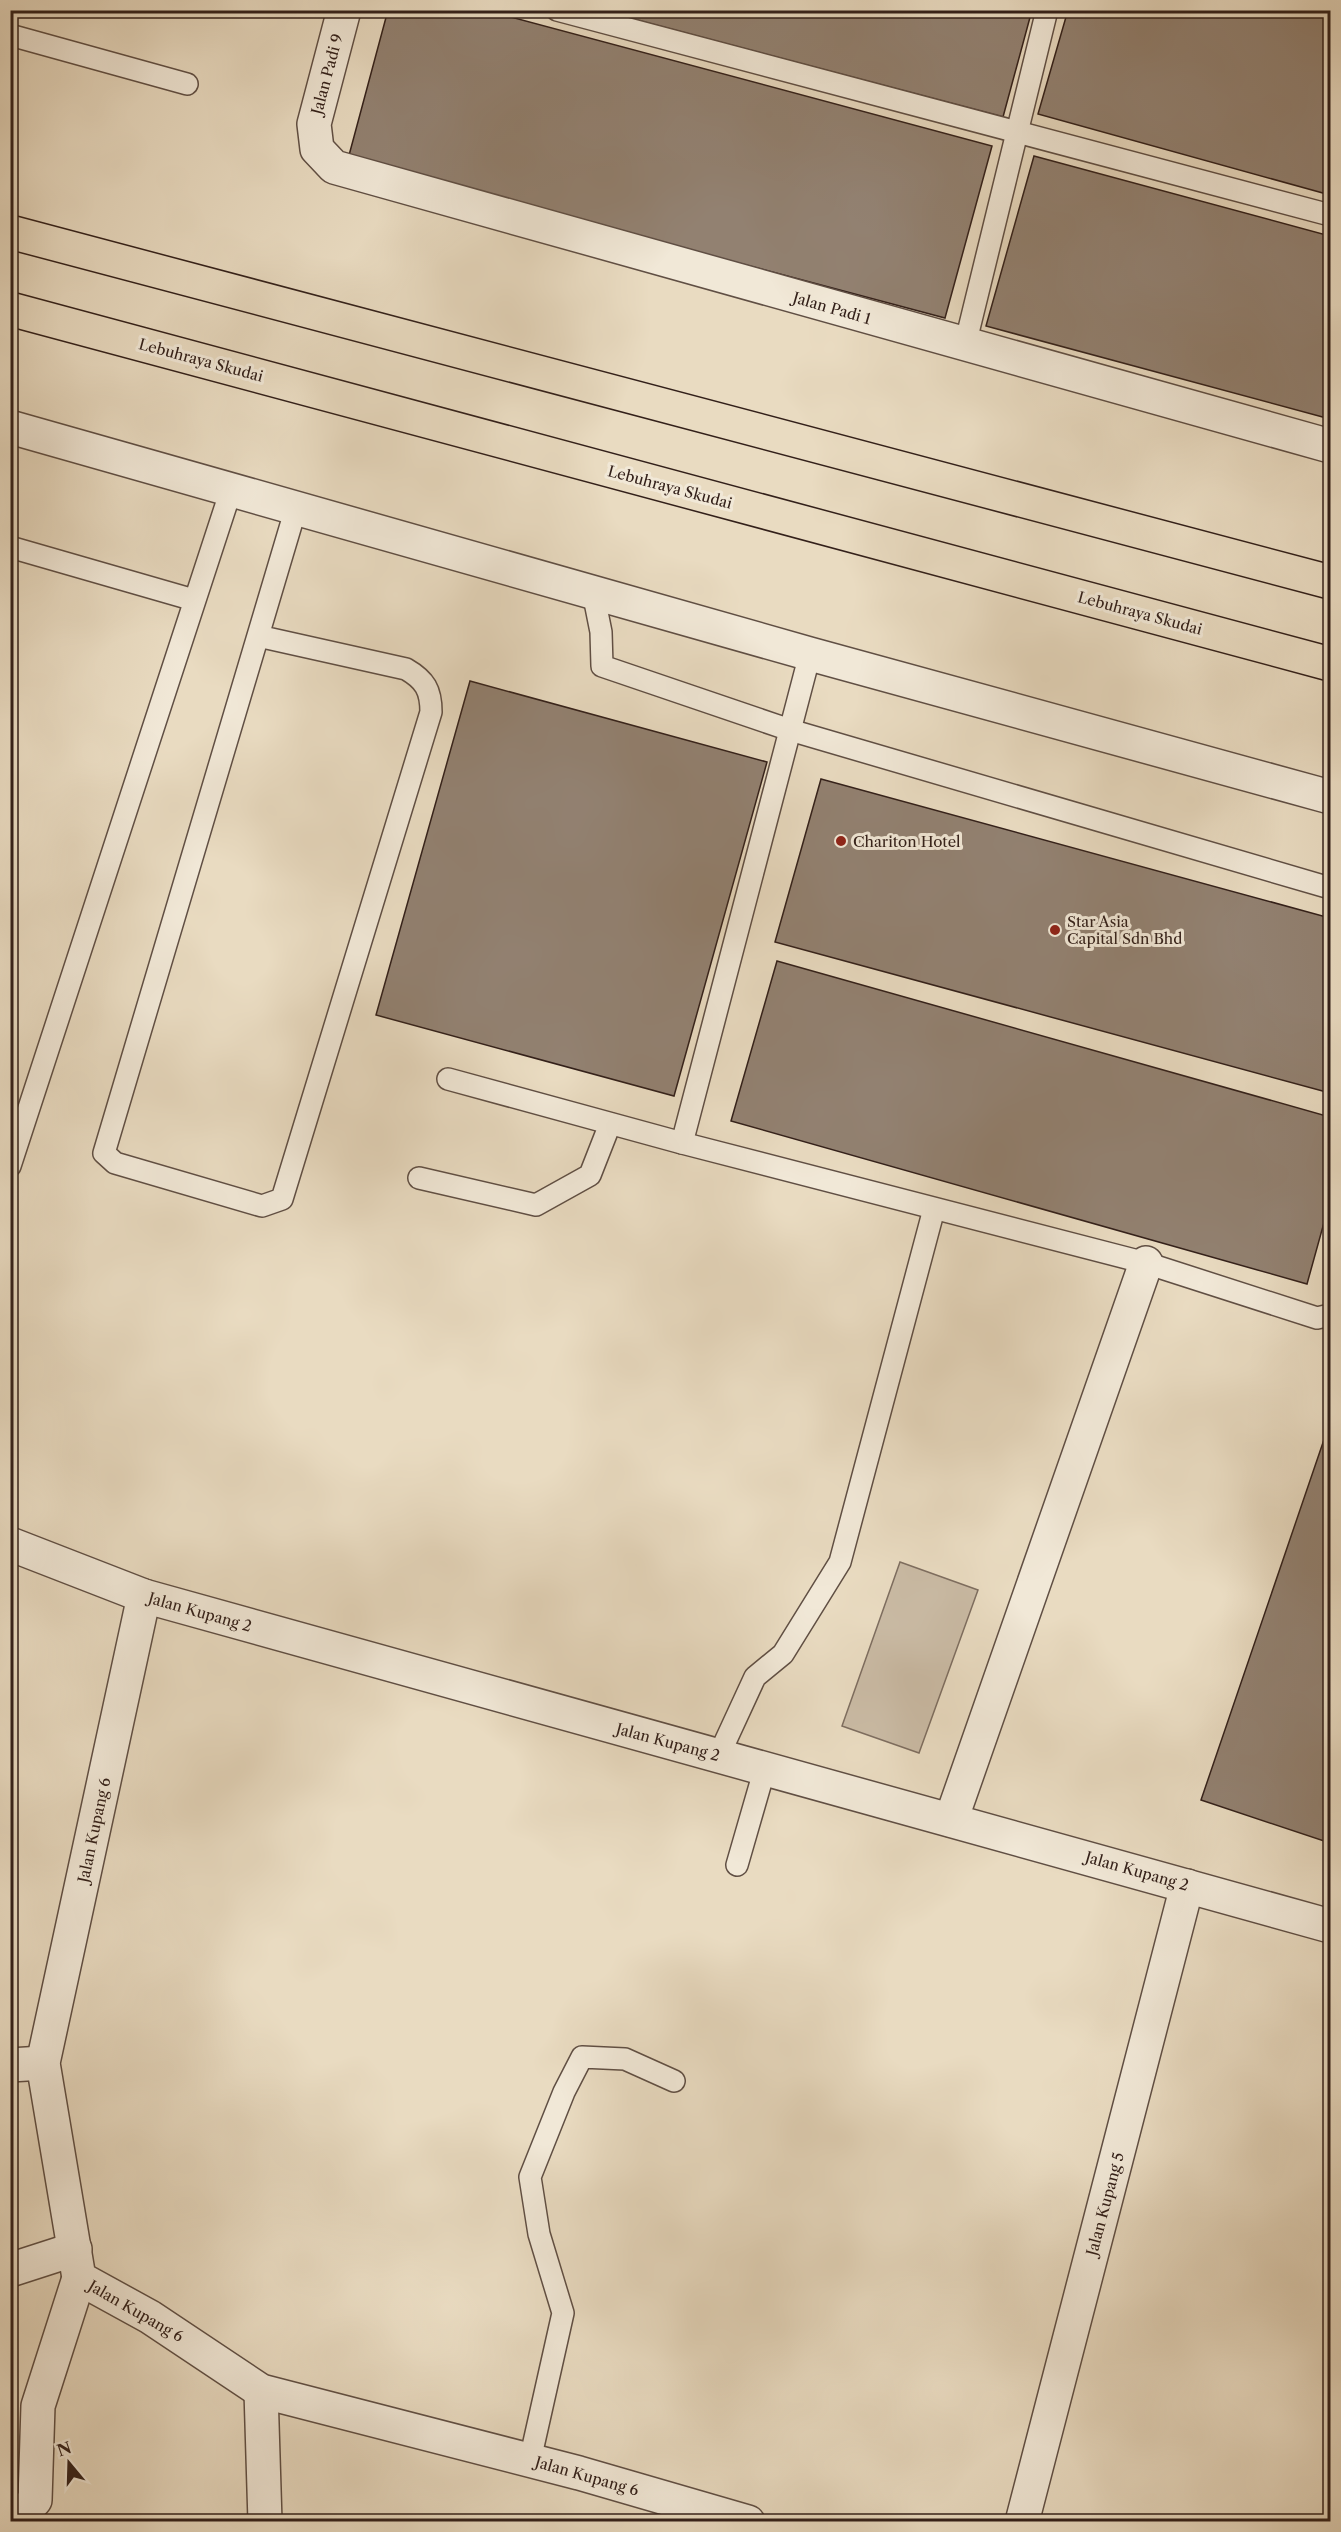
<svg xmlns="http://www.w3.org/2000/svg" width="1341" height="2532" font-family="'Libre Caslon Text',serif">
	<rect width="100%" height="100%" fill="#e9dbc1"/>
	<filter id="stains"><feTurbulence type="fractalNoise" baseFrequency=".00333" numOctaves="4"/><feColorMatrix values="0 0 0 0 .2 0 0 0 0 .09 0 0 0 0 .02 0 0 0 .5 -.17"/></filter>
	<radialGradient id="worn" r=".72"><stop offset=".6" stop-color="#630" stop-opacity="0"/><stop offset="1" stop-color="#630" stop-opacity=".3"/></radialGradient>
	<polygon fill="#cabba5" stroke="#7e6e60" stroke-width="1.5" points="900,1562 978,1590 919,1753 842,1726"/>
	<g fill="#928171" stroke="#33201a" stroke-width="1.5">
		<polygon points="388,10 485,10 992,146 945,318 348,159"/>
		<polygon points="599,10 1032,10 1003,117"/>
		<polygon points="1068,10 1314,10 1330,15 1330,195 1038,114"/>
		<polygon points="1034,156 1330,236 1330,419 986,326"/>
		<polygon points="470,681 767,762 674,1096 376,1015"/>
		<polygon points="821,779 1330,918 1330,1093 775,942"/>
		<polygon points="777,961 1330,1117 1330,1201 1307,1284 731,1121"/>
		<polygon points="1330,1422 1330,1843 1201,1800"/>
	</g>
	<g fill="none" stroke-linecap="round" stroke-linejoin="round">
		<defs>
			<g id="service">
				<polyline points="557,10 1330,215"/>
				<polyline points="10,35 187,84"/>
				<polyline points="965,345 1047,10"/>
				<polyline points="10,547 194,600"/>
				<polyline points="593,592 601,632 602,666 790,730 1330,888"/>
				<path d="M 258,636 L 406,669 C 425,680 431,690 431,712 L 282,1199 L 262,1206 L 115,1163 L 104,1153 L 296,508"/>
				<polyline points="810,654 682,1143 1146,1263 1317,1318 1330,1315"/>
				<polyline points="448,1079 682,1143"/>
				<polyline points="10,1166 231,490"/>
				<polyline points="419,1178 536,1205 590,1175 610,1124"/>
				<polyline points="719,1755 755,1677 783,1654 840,1562 934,1209"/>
				<polyline points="737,1865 765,1768"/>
				<polyline points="530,2460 563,2313 539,2234 530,2177 564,2092 582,2057 625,2059 674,2081"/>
			</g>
			<g id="minor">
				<polyline points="344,10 314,124 317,149 334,167 1330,446"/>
				<polyline points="10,1544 144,1596 1330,1926"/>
				<polyline points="144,1596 43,2063 79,2278 150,2317 261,2391 579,2473 748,2522"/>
				<polyline points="951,1820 1146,1263"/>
				<polyline points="10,2065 43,2063"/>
				<polyline points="10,2270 75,2249"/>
				<polyline points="261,2391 265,2522"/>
				<polyline points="14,2522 35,2500 38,2406 79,2278"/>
				<polyline points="1022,2522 1187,1886"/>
			</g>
			<polyline id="tertiary" points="10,427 810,654 1330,797"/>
			<g id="trunk">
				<polyline points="10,232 1330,582"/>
				<polyline points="10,309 1330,664"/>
			</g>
		</defs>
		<use href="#service" stroke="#604f44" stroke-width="24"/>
		<use href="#minor" stroke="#604f44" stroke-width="36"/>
		<use href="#tertiary" stroke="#604f44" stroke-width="36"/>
		<use href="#trunk" stroke="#33201a" stroke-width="36"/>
		<use href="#service" stroke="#f1e8d7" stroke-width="21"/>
		<use href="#minor" stroke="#f1e8d7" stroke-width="33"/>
		<use href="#tertiary" stroke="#f1e8d7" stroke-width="33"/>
		<use href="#trunk" stroke="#e9dbc1" stroke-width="33"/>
	</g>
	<g fill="#8f2418" stroke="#f1e8d7" stroke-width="2">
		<circle cx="841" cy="841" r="6"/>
		<circle cx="1055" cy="930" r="6"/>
	</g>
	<g text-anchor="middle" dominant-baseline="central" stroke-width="6" stroke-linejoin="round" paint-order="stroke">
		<g font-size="15" fill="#33201a" stroke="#f1e8d7">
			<text transform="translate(327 74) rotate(-75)">Jalan Padi 9</text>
			<text transform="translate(832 308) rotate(16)">Jalan Padi 1</text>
			<text transform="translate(201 360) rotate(15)">Lebuhraya Skudai</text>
			<text transform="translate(670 487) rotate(15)">Lebuhraya Skudai</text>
			<text transform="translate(1140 613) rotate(15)">Lebuhraya Skudai</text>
			<text transform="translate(200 1612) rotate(16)">Jalan Kupang 2</text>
			<text transform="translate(668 1742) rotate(15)">Jalan Kupang 2</text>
			<text transform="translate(94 1830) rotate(-78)">Jalan Kupang 6</text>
			<text transform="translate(1137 1871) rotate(16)">Jalan Kupang 2</text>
			<text transform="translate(1105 2204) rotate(-75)">Jalan Kupang 5</text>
			<text transform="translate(136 2311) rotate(30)">Jalan Kupang 6</text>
			<text transform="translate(587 2476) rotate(16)">Jalan Kupang 6</text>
		</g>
		<g font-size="15" fill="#33201a" stroke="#f1e8d7" text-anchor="start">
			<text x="853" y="841">Chariton Hotel</text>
			<text x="1067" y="921">Star Asia<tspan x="1067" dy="17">Capital Sdn Bhd</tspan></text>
		</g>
	</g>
	<rect width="1341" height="2532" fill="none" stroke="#e9dbc1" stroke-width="36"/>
	<rect x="12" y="12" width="1317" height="2508" fill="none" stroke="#33201a" stroke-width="3"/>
	<rect x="18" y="18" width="1305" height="2496" fill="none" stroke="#33201a" stroke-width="1.5"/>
	<g transform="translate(69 2463) rotate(341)" stroke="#f1e8d7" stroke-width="4.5" paint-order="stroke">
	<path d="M0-4.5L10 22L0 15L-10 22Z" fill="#33201a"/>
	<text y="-9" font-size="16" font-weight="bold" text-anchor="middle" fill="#33201a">N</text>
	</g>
	<rect width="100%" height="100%" filter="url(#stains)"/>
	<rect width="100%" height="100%" fill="url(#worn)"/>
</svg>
